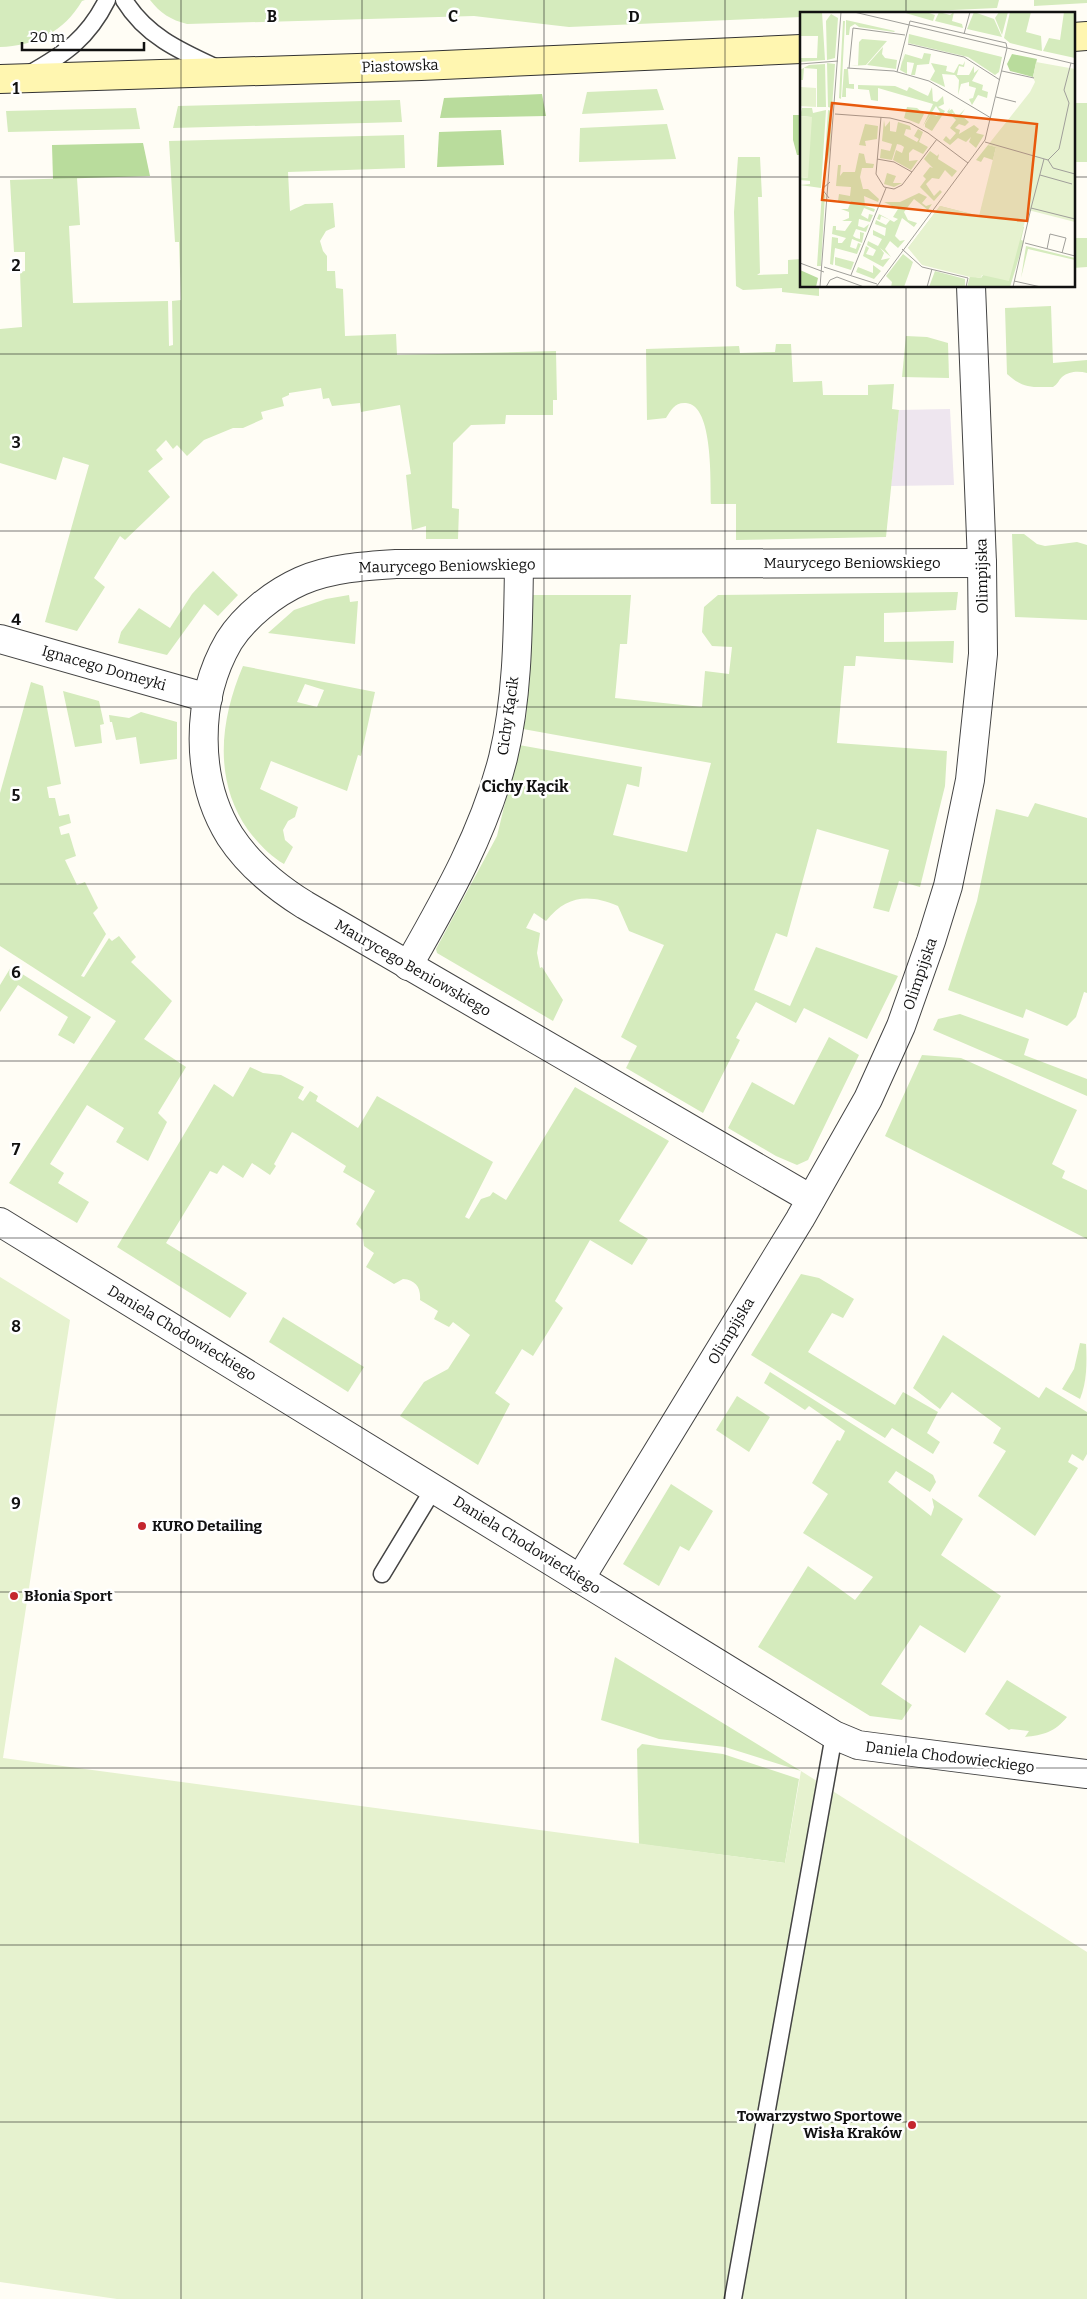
<svg xmlns="http://www.w3.org/2000/svg" width="1087" height="2299" font-family="Bitter,serif">
	<rect width="100%" height="100%" fill="#fffdf5"/>
	<polygon fill="#eee6ef" points="950,409 954,485 891,486 899,410"/>
	<g fill="#d5ebbd" fill-rule="evenodd">
		<path d="M 0,0 L 85,0 L 82,1 C 64,32 34,46 0,47 Z"/>
		<path d="M 150,0 L 999,0 L 997,8 L 864,14 L 801,14 L 801,17 L 569,27 L 474,16 L 187,24 C 171,20 160,13 150,0 Z"/>
		<polygon points="1034,0 1087,0 1087,3 1034,6"/>
		<polygon points="657,89 664,110 582,114 587,92"/>
		<polygon points="400,100 402,122 173,128 178,106"/>
		<polygon points="1087,103 1087,162 1073,162 1073,103"/>
		<polygon points="136,108 140,129 8,132 6,111"/>
		<polygon points="667,124 676,159 579,162 580,128"/>
		<polygon points="404,135 405,168 288,172 290,211 305,204 333,203 335,227 326,231 320,241 323,251 327,256 327,271 335,271 336,288 343,289 345,336 396,334 397,355 556,351 557,400 553,400 553,415 506,415 505,424 471,425 453,443 452,508 459,509 458,539 426,539 426,526 412,530 406,475 411,474 400,405 361,412 360,403 332,406 329,398 323,399 321,388 289,393 289,395 282,398 284,406 261,412 263,419 243,428 233,428 204,440 187,456 177,445 173,449 166,440 156,450 163,459 148,471 170,497 125,540 120,536 94,578 105,587 77,631 45,622 89,465 63,457 56,480 0,463 0,329 22,327 20,272 25,271 25,252 14,252 10,180 77,178 80,225 69,226 73,303 168,301 169,346 173,345 172,301 181,300 179,242 175,242 169,141"/>
		<polygon points="738,157 760,157 762,197 758,197 760,273 757,275 788,274 788,260 801,259 801,286 819,286 819,296 782,292 782,288 743,290 736,286 734,212"/>
		<polygon points="1073,238 1087,238 1087,267 1073,268"/>
		<path d="M 1051,306 L 1053,363 L 1087,360 L 1087,373 C 1079,371 1069,371 1062,377 C 1058,381 1058,384 1053,387 C 1031,387 1024,389 1007,374 L 1005,308 Z"/>
		<polygon points="906,336 927,337 948,343 949,378 902,377"/>
		<path d="M 776,344 L 791,344 L 793,382 L 822,381 L 823,395 L 868,395 L 868,385 L 894,384 L 892,409 L 899,410 L 886,537 L 736,540 L 736,504 L 711,504 C 710,484 714,405 686,403 C 675,402 671,410 666,418 L 647,420 L 646,349 L 739,346 L 740,353 L 775,352 Z"/>
		<polygon points="1012,534 1024,534 1037,544 1045,546 1077,542 1087,545 1087,620 1015,617"/>
		<polygon points="213,571 238,595 218,616 204,604 167,655 118,643 121,632 139,608 170,628 192,594"/>
		<path d="M 958,592 L 956,610 L 884,613 L 884,642 L 954,641 L 953,663 L 856,656 L 855,666 L 844,666 L 837,743 L 947,751 L 945,786 L 920,887 L 899,881 L 889,912 L 873,908 L 889,850 L 817,829 L 787,937 L 776,933 L 754,990 L 790,1006 L 816,947 L 898,976 L 867,1039 L 804,1008 L 796,1023 L 756,1002 L 736,1038 L 740,1040 L 703,1113 L 626,1068 L 637,1046 L 621,1037 L 664,945 L 629,931 L 618,906 C 589,894 567,895 546,921 L 534,913 L 526,928 L 540,933 L 537,953 L 540,968 L 542,967 L 563,1000 L 553,1021 L 437,953 L 436,949 L 497,836 L 519,745 L 642,767 L 639,787 L 627,784 L 613,835 L 687,852 L 711,763 L 523,729 L 526,718 L 533,595 L 631,595 L 627,644 L 620,644 L 615,698 L 702,707 L 705,671 L 729,674 L 732,647 L 712,646 L 702,632 L 704,607 L 718,595 Z"/>
		<polygon points="349,595 350,602 358,601 355,644 268,633 294,610 326,599"/>
		<path d="M 243,666 L 375,692 L 361,756 L 358,755 L 347,791 L 271,761 L 260,789 L 298,807 L 295,817 L 288,821 L 283,830 L 285,840 L 293,847 L 284,864 C 270,856 258,843 248,830 C 213,780 220,720 243,666 ZM 305,684 L 324,690 L 317,707 L 297,702 Z"/>
		<polygon points="31,682 43,686 61,784 47,787 49,798 55,798 59,816 69,814 71,823 59,827 61,835 69,833 76,856 65,860 77,885 85,882 98,908 93,913 106,934 81,976 84,977 109,938 112,941 119,936 136,957 131,962 172,1001 144,1039 186,1067 158,1113 167,1122 148,1161 116,1142 124,1128 87,1105 50,1164 64,1173 58,1183 89,1202 77,1223 9,1183 116,1021 0,946 0,793"/>
		<polygon points="63,691 99,701 104,724 100,725 102,743 75,747"/>
		<polygon points="141,712 177,722 177,759 140,764 136,737 116,740 112,722 110,722 109,715 129,718"/>
		<polygon points="1035,803 1087,818 1087,993 1084,992 1076,1017 1067,1026 1026,1009 1023,1018 948,990 977,901 996,809 1028,817"/>
		<polygon points="11,967 91,1017 74,1044 58,1035 68,1017 18,985 0,1012 0,985"/>
		<polygon points="960,1014 1029,1039 1024,1055 1087,1079 1087,1096 933,1030 938,1019"/>
		<polygon points="829,1037 859,1055 808,1160 797,1165 776,1156 728,1128 752,1082 794,1105"/>
		<polygon points="922,1055 961,1058 1077,1110 1052,1164 1065,1171 1062,1178 1087,1190 1087,1239 885,1136"/>
		<path d="M 250,1067 L 263,1073 L 281,1075 L 304,1087 L 298,1098 L 303,1101 L 310,1091 L 318,1096 L 316,1101 L 358,1128 L 377,1096 L 493,1162 L 465,1217 L 469,1219 L 481,1199 L 490,1196 L 493,1192 L 506,1200 L 575,1087 L 669,1141 L 619,1221 L 648,1239 L 632,1265 L 590,1240 L 555,1301 L 563,1308 L 533,1356 L 522,1349 L 495,1393 L 510,1404 L 478,1465 L 400,1416 L 424,1382 L 448,1369 L 470,1335 L 453,1322 L 449,1327 L 434,1319 L 438,1311 L 420,1300 C 421,1288 416,1280 403,1279 L 394,1284 L 366,1267 L 374,1253 L 364,1246 L 362,1230 L 356,1224 L 375,1191 L 343,1172 L 346,1166 L 296,1134 L 292,1132 L 274,1164 L 276,1166 L 270,1175 L 252,1163 L 243,1178 L 223,1165 L 217,1174 L 210,1171 L 166,1243 L 247,1293 L 230,1318 L 117,1247 L 214,1084 L 233,1097 Z"/>
		<polygon points="801,1274 819,1278 854,1299 843,1318 832,1313 808,1352 895,1405 903,1392 938,1412 927,1433 940,1442 933,1454 892,1428 885,1438 751,1355"/>
		<polygon points="283,1317 364,1367 348,1392 269,1342"/>
		<polygon points="943,1335 1039,1398 1046,1387 1087,1412 1087,1454 1083,1461 1072,1454 1068,1462 1078,1468 1035,1536 978,1496 1006,1451 993,1443 1001,1428 952,1392 940,1409 913,1388"/>
		<path d="M 1080,1343 L 1086,1344 C 1087,1363 1087,1382 1080,1399 L 1062,1389 L 1074,1369 Z"/>
		<polygon points="770,1372 933,1475 936,1482 930,1492 896,1471 888,1482 931,1516 934,1507 932,1498 963,1519 941,1555 1001,1596 965,1653 920,1625 881,1684 912,1705 902,1720 870,1716 758,1647 808,1566 855,1600 873,1577 803,1533 828,1494 812,1483 837,1440 840,1441 845,1431 809,1406 805,1410 764,1383"/>
		<polygon points="737,1396 770,1417 749,1452 716,1430"/>
		<polygon points="671,1484 713,1511 689,1551 680,1546 659,1586 623,1564"/>
		<polygon points="615,1657 801,1771 725,1747 659,1739 601,1720"/>
		<path d="M 1007,1680 L 1067,1717 C 1055,1732 1043,1735 1025,1737 L 1029,1731 L 1011,1729 L 1009,1730 L 985,1714 Z"/>
		<polygon points="642,1744 723,1754 799,1779 785,1863 639,1844 637,1749"/>
	</g>
	<g fill="#b9dc9c">
		<polygon points="542,94 546,116 440,118 444,98"/>
		<polygon points="793,115 801,115 801,155 797,155 793,140"/>
		<polygon points="501,130 504,165 437,167 439,132"/>
		<polygon points="143,143 150,176 53,179 52,145"/>
	</g>
	<polygon fill="#e6f2cf" points="0,1277 70,1320 3,1758 785,1863 801,1771 1087,1952 1087,2299 117,2299 0,2282"/>
	<g fill="none" stroke-linecap="round" stroke-linejoin="round">
		<defs>
			<g id="lane">
				<path d="M 124,0 C 146,36 180,51 217,68"/>
				<path d="M 29,74 C 65,54 88,38 107,0"/>
				<polyline points="382,1574 434,1488"/>
				<polyline points="733,2299 834,1735"/>
			</g>
			<g id="street">
				<polyline points="0,639 208,698"/>
				<path d="M 408,966 C 446,899 484,833 503,758 C 518,696 518,629 519,565"/>
				<path d="M 811,1199 L 305,905 C 276,887 249,865 230,836 C 195,780 195,699 229,641 C 245,616 274,593 301,581 C 331,568 365,566 397,564 L 982,563"/>
				<polyline points="0,1222 834,1735 858,1745 873,1747 1087,1774"/>
				<polyline points="580,1579 800,1219 868,1099 901,1026 931,941 948,886 970,780 983,654 982,563 971,286"/>
			</g>
			<g id="secondary">
				<polyline points="1073,37 1087,36"/>
				<polyline points="0,79 421,66 801,49"/>
			</g>
		</defs>
		<use href="#lane" stroke="#444" stroke-width="19"/>
		<use href="#street" stroke="#444" stroke-width="30"/>
		<use href="#secondary" stroke="#333" stroke-width="30"/>
		<use href="#lane" stroke="#fff" stroke-width="16"/>
		<use href="#street" stroke="#fff" stroke-width="28"/>
		<use href="#secondary" stroke="#fff6b0" stroke-width="28"/>
	</g>
	<path fill="none" stroke="#111" stroke-width="1" stroke-opacity="0.55" d="M 181,0 L 181,2299M 362,0 L 362,2299M 544,0 L 544,2299M 725,0 L 725,2299M 906,0 L 906,14M 0,177 L 801,177M 1073,177 L 1087,177M 906,286 L 906,2299M 0,354 L 1087,354M 0,531 L 1087,531M 0,707 L 1087,707M 0,884 L 1087,884M 0,1061 L 1087,1061M 0,1238 L 1087,1238M 0,1415 L 1087,1415M 0,1592 L 1087,1592M 0,1768 L 1087,1768M 0,1945 L 1087,1945M 0,2122 L 1087,2122"/>
	<g fill="#c4262e" stroke="#fff" stroke-width="2">
		<circle cx="142" cy="1526" r="5"/>
		<circle cx="14" cy="1596" r="5"/>
		<circle cx="912" cy="2125" r="5"/>
	</g>
	<g text-anchor="middle" dominant-baseline="central" stroke-width="5" stroke-linejoin="round" paint-order="stroke">
		<g font-size="15" fill="#111" stroke="#fff">
			<text transform="translate(400 66) rotate(-2)">Piastowska</text>
			<text x="852" y="563">Maurycego Beniowskiego</text>
			<text transform="translate(447 566) rotate(-1)">Maurycego Beniowskiego</text>
			<text transform="translate(982 576) rotate(-91)">Olimpijska</text>
			<text transform="translate(104 668) rotate(16)">Ignacego Domeyki</text>
			<text transform="translate(508 716) rotate(-82)">Cichy Kącik</text>
			<text transform="translate(413 968) rotate(30)">Maurycego Beniowskiego</text>
			<text transform="translate(920 974) rotate(-71)">Olimpijska</text>
			<text transform="translate(731 1331) rotate(-59)">Olimpijska</text>
			<text transform="translate(182 1333) rotate(31)">Daniela Chodowieckiego</text>
			<text transform="translate(527 1545) rotate(32)">Daniela Chodowieckiego</text>
			<text transform="translate(950 1757) rotate(7)">Daniela Chodowieckiego</text>
		</g>
		<g font-size="15" font-weight="bold" fill="#111" stroke="#fff" text-anchor="start">
			<text x="152" y="1526">KURO Detailing</text>
			<text x="24" y="1596">Błonia Sport</text>
			<text x="902" y="2116" text-anchor="end">Towarzystwo Sportowe<tspan x="902" dy="17">Wisła Kraków</tspan></text>
		</g>
		<g font-size="16" font-weight="bold" fill="#111" stroke="#fff">
			<text x="525" y="786">Cichy Kącik</text>
		</g>
	</g>
	<g transform="translate(800 12)">
		<rect width="275" height="275" fill="#fffdf5"/>
		<path d="M 0,0 L 22,0 L 25,48 L 0,50 L 0,46 L 17,46 L 18,24 L 0,24 ZM 102,0 L 126,0 L 135,3 L 133,9 ZM 139,0 L 150,3 L 154,0 L 152,9 L 162,12 L 163,16 L 135,9 ZM 174,0 L 194,7 L 202,25 L 167,17 ZM 199,0 L 208,0 L 202,23 L 195,6 ZM 210,0 L 231,0 L 226,20 L 241,24 L 242,39 L 210,31 L 204,26 ZM 264,0 L 275,0 L 275,46 L 243,39 L 249,26 L 260,28 ZM 31,2 L 38,6 L 35,46 L 27,48 L 26,9 ZM 46,8 L 95,19 L 94,20 L 59,15 L 55,12 L 50,15 L 49,23 L 46,23 ZM 43,9 L 45,9 L 41,87 L 39,86 ZM 109,22 L 202,45 L 199,60 L 195,63 L 168,45 L 108,31 ZM 62,27 L 87,29 L 66,53 L 51,54 L 58,54 L 59,30 ZM 106,33 L 102,51 L 105,42 L 122,47 L 124,41 L 131,42 L 129,52 L 117,53 L 115,63 L 111,63 L 114,51 L 107,50 L 107,62 L 100,58 ZM 83,35 L 82,42 L 85,46 L 97,48 L 96,57 L 67,53 ZM 165,49 L 164,55 L 159,54 L 157,63 L 169,63 L 174,54 L 174,61 L 179,57 L 172,69 L 183,73 L 182,78 L 188,80 L 187,86 L 178,83 L 172,93 L 169,87 L 173,86 L 176,76 L 169,74 L 169,70 L 161,72 L 158,83 L 159,68 L 155,63 L 142,62 L 145,75 L 130,68 L 135,59 L 131,51 L 147,54 L 146,59 L 154,61 L 159,52 L 163,53 ZM 27,51 L 35,52 L 32,96 L 28,95 ZM 25,52 L 26,95 L 17,95 L 17,57 L 4,56 L 3,68 L 0,68 L 0,58 L 9,53 ZM 44,57 L 48,57 L 49,72 L 54,72 L 54,77 L 46,76 L 46,85 L 42,85 ZM 58,73 L 95,74 L 107,79 L 109,75 L 128,84 L 132,75 L 133,89 L 137,90 L 143,84 L 144,92 L 138,95 L 145,99 L 132,119 L 125,115 L 125,112 L 131,102 L 137,104 L 140,100 L 136,94 L 123,114 L 133,92 L 78,76 L 78,89 L 71,88 L 69,78 L 58,77 ZM 107,95 L 117,96 L 124,102 L 119,112 L 104,106 ZM 2,96 L 12,96 L 13,101 L 26,98 L 21,176 L 0,173 L 10,172 L 10,169 L 0,168 L 0,165 L 7,166 L 11,105 L 0,104 ZM 150,96 L 149,99 L 152,97 L 157,105 L 165,97 L 161,103 L 169,110 L 165,114 L 159,112 L 155,116 L 160,118 L 159,122 L 174,113 L 179,117 L 176,121 L 184,123 L 176,136 L 169,130 L 171,125 L 166,130 L 158,126 L 150,133 L 143,128 L 146,124 L 150,128 L 156,121 L 150,116 L 156,108 L 152,104 L 154,100 L 151,103 L 147,100 ZM 28,98 L 32,99 L 30,137 L 23,175 ZM 84,108 L 85,115 L 90,109 L 90,119 L 96,120 L 98,110 L 110,114 L 111,118 L 106,117 L 104,123 L 117,130 L 119,127 L 114,124 L 118,117 L 123,120 L 119,130 L 128,135 L 123,142 L 113,137 L 109,141 L 109,149 L 118,148 L 111,158 L 93,148 L 96,138 L 102,141 L 104,135 L 101,133 L 97,132 L 92,148 L 80,146 L 81,137 L 90,139 L 92,132 L 82,129 ZM 65,112 L 78,114 L 77,127 L 65,129 L 66,134 L 59,133 ZM 188,133 L 196,135 L 193,148 L 184,145 L 181,150 L 176,148 ZM 130,139 L 137,144 L 139,142 L 138,147 L 157,159 L 152,165 L 145,158 L 139,167 L 132,166 L 126,172 L 134,184 L 140,178 L 142,180 L 134,189 L 120,175 L 126,167 L 123,164 L 130,155 L 133,156 L 124,147 ZM 59,141 L 64,142 L 66,151 L 74,152 L 73,156 L 62,156 L 60,165 L 63,177 L 68,177 L 79,187 L 78,190 L 64,184 L 65,194 L 75,197 L 74,200 L 64,196 L 61,203 L 68,207 L 69,202 L 73,203 L 70,210 L 59,207 L 58,214 L 64,216 L 69,212 L 66,220 L 56,217 L 53,224 L 56,226 L 60,227 L 60,220 L 64,221 L 62,231 L 52,227 L 50,235 L 56,237 L 58,231 L 61,232 L 57,242 L 35,236 L 33,253 L 30,252 L 32,225 L 38,226 L 38,231 L 42,231 L 46,226 L 32,222 L 33,214 L 36,214 L 36,218 L 45,219 L 52,209 L 42,209 L 49,206 L 49,200 L 41,197 L 48,197 L 51,189 L 38,189 L 39,182 L 50,184 L 51,175 L 36,174 L 38,153 L 41,153 L 40,164 L 43,160 L 55,160 ZM 87,161 L 96,164 L 93,171 L 102,171 L 94,175 L 84,172 ZM 22,180 L 25,183 L 21,254 L 17,254 ZM 119,181 L 127,185 L 122,191 L 126,194 L 132,192 L 128,198 L 114,187 L 104,200 L 108,208 L 117,211 L 114,215 L 102,206 L 95,224 L 100,229 L 105,228 L 98,236 L 90,229 L 85,237 L 91,245 L 80,236 L 84,241 L 81,248 L 90,246 L 83,255 L 63,244 L 66,234 L 69,236 L 66,242 L 73,244 L 76,238 L 67,233 L 68,229 L 78,234 L 82,227 L 73,223 L 73,218 L 85,224 L 86,216 L 75,212 L 76,208 L 86,213 L 90,208 L 81,204 L 80,208 L 77,207 L 79,202 L 94,210 L 98,207 L 93,205 L 98,197 L 84,190 L 100,190 ZM 140,194 L 224,215 L 221,228 L 224,229 L 210,275 L 167,275 L 170,264 L 181,266 L 183,263 L 108,236 ZM 226,234 L 275,246 L 275,248 L 228,237 L 221,266 ZM 103,242 L 113,250 L 104,275 L 91,275 L 92,270 L 86,264 ZM 35,245 L 54,250 L 51,258 L 35,253 ZM 73,253 L 81,259 L 74,267 L 56,260 L 58,255 L 73,261 ZM 135,259 L 165,267 L 165,275 L 129,275 Z" fill="#d5ebbd"/>
		<path d="M 212,42 L 237,47 L 233,65 L 210,59 L 207,52 ZM 0,258 L 18,266 L 16,275 L 0,275 Z" fill="#b9dc9c"/>
		<path d="M 236,50 L 275,57 L 275,210 L 228,198 L 209,269 L 182,263 L 181,266 L 170,265 L 122,253 L 108,236 L 140,194 L 179,204 L 196,135 L 188,133 L 230,80 L 235,70 L 233,65 ZM 1,75 L 16,76 L 16,95 L 0,94 ZM 0,104 L 12,105 L 8,166 L 0,165 Z" fill="#e6f2cf"/>
		<path fill="none" stroke="#a09f9a" stroke-width="1" d="M 54,0 L 275,52M 164,22 L 170,0M 108,32 L 164,45 L 200,68M 0,52 L 38,49M 47,56 L 94,59 L 129,69 L 191,106M 49,56 L 53,16 L 105,23M 202,59 L 234,66M 196,85 L 216,90M 35,102 L 90,106 L 110,111 L 128,121 L 168,151M 81,105 L 76,162 L 84,175 L 94,177 L 102,173 L 137,127M 185,130 L 248,148 L 259,137 L 269,91 L 264,78 L 271,51M 77,147 L 94,150 L 112,160M 244,147 L 231,196 L 275,207M 248,148 L 253,156 L 275,162M 240,163 L 272,172M 29,186 L 22,177 L 30,170M 225,231 L 275,244M 102,237 L 122,255 L 168,266 L 166,275M 247,237 L 250,222 L 266,226 L 262,241M 0,251 L 24,260M 24,255 L 77,272M 51,263 L 86,176M 214,269 L 241,275M 20,275 L 41,0M 26,275 L 30,268 L 37,265 L 64,275M 76,275 L 185,128 L 207,36 L 206,31 L 110,9 L 97,60M 127,275 L 132,257M 213,275 L 231,196"/>
		<path fill="#e8590c" fill-opacity="0.15" stroke="#e8590c" stroke-width="2.5" d="M 32,91 L 237,112 L 227,209 L 22,188 Z"/>
		<rect width="275" height="275" fill="none" stroke="#111" stroke-width="2.5"/>
	</g>
	<g font-size="16" text-anchor="middle" font-weight="bold" fill="#111" stroke="#fff" stroke-width="5" stroke-linejoin="round" paint-order="stroke">
		<text x="272" y="22">B</text>
		<text x="453" y="22">C</text>
		<text x="634" y="22">D</text>
		<text x="16" y="94">1</text>
		<text x="16" y="271">2</text>
		<text x="16" y="448">3</text>
		<text x="16" y="625">4</text>
		<text x="16" y="801">5</text>
		<text x="16" y="978">6</text>
		<text x="16" y="1155">7</text>
		<text x="16" y="1332">8</text>
		<text x="16" y="1509">9</text>
	</g>
	<path d="M22 42v8h122v-8" fill="none" stroke="#111111" stroke-width="2.5"/>
	<text x="30" y="42" font-size="15" fill="#111111" stroke="#ffffff" stroke-width="4" paint-order="stroke">20 m</text>
</svg>
